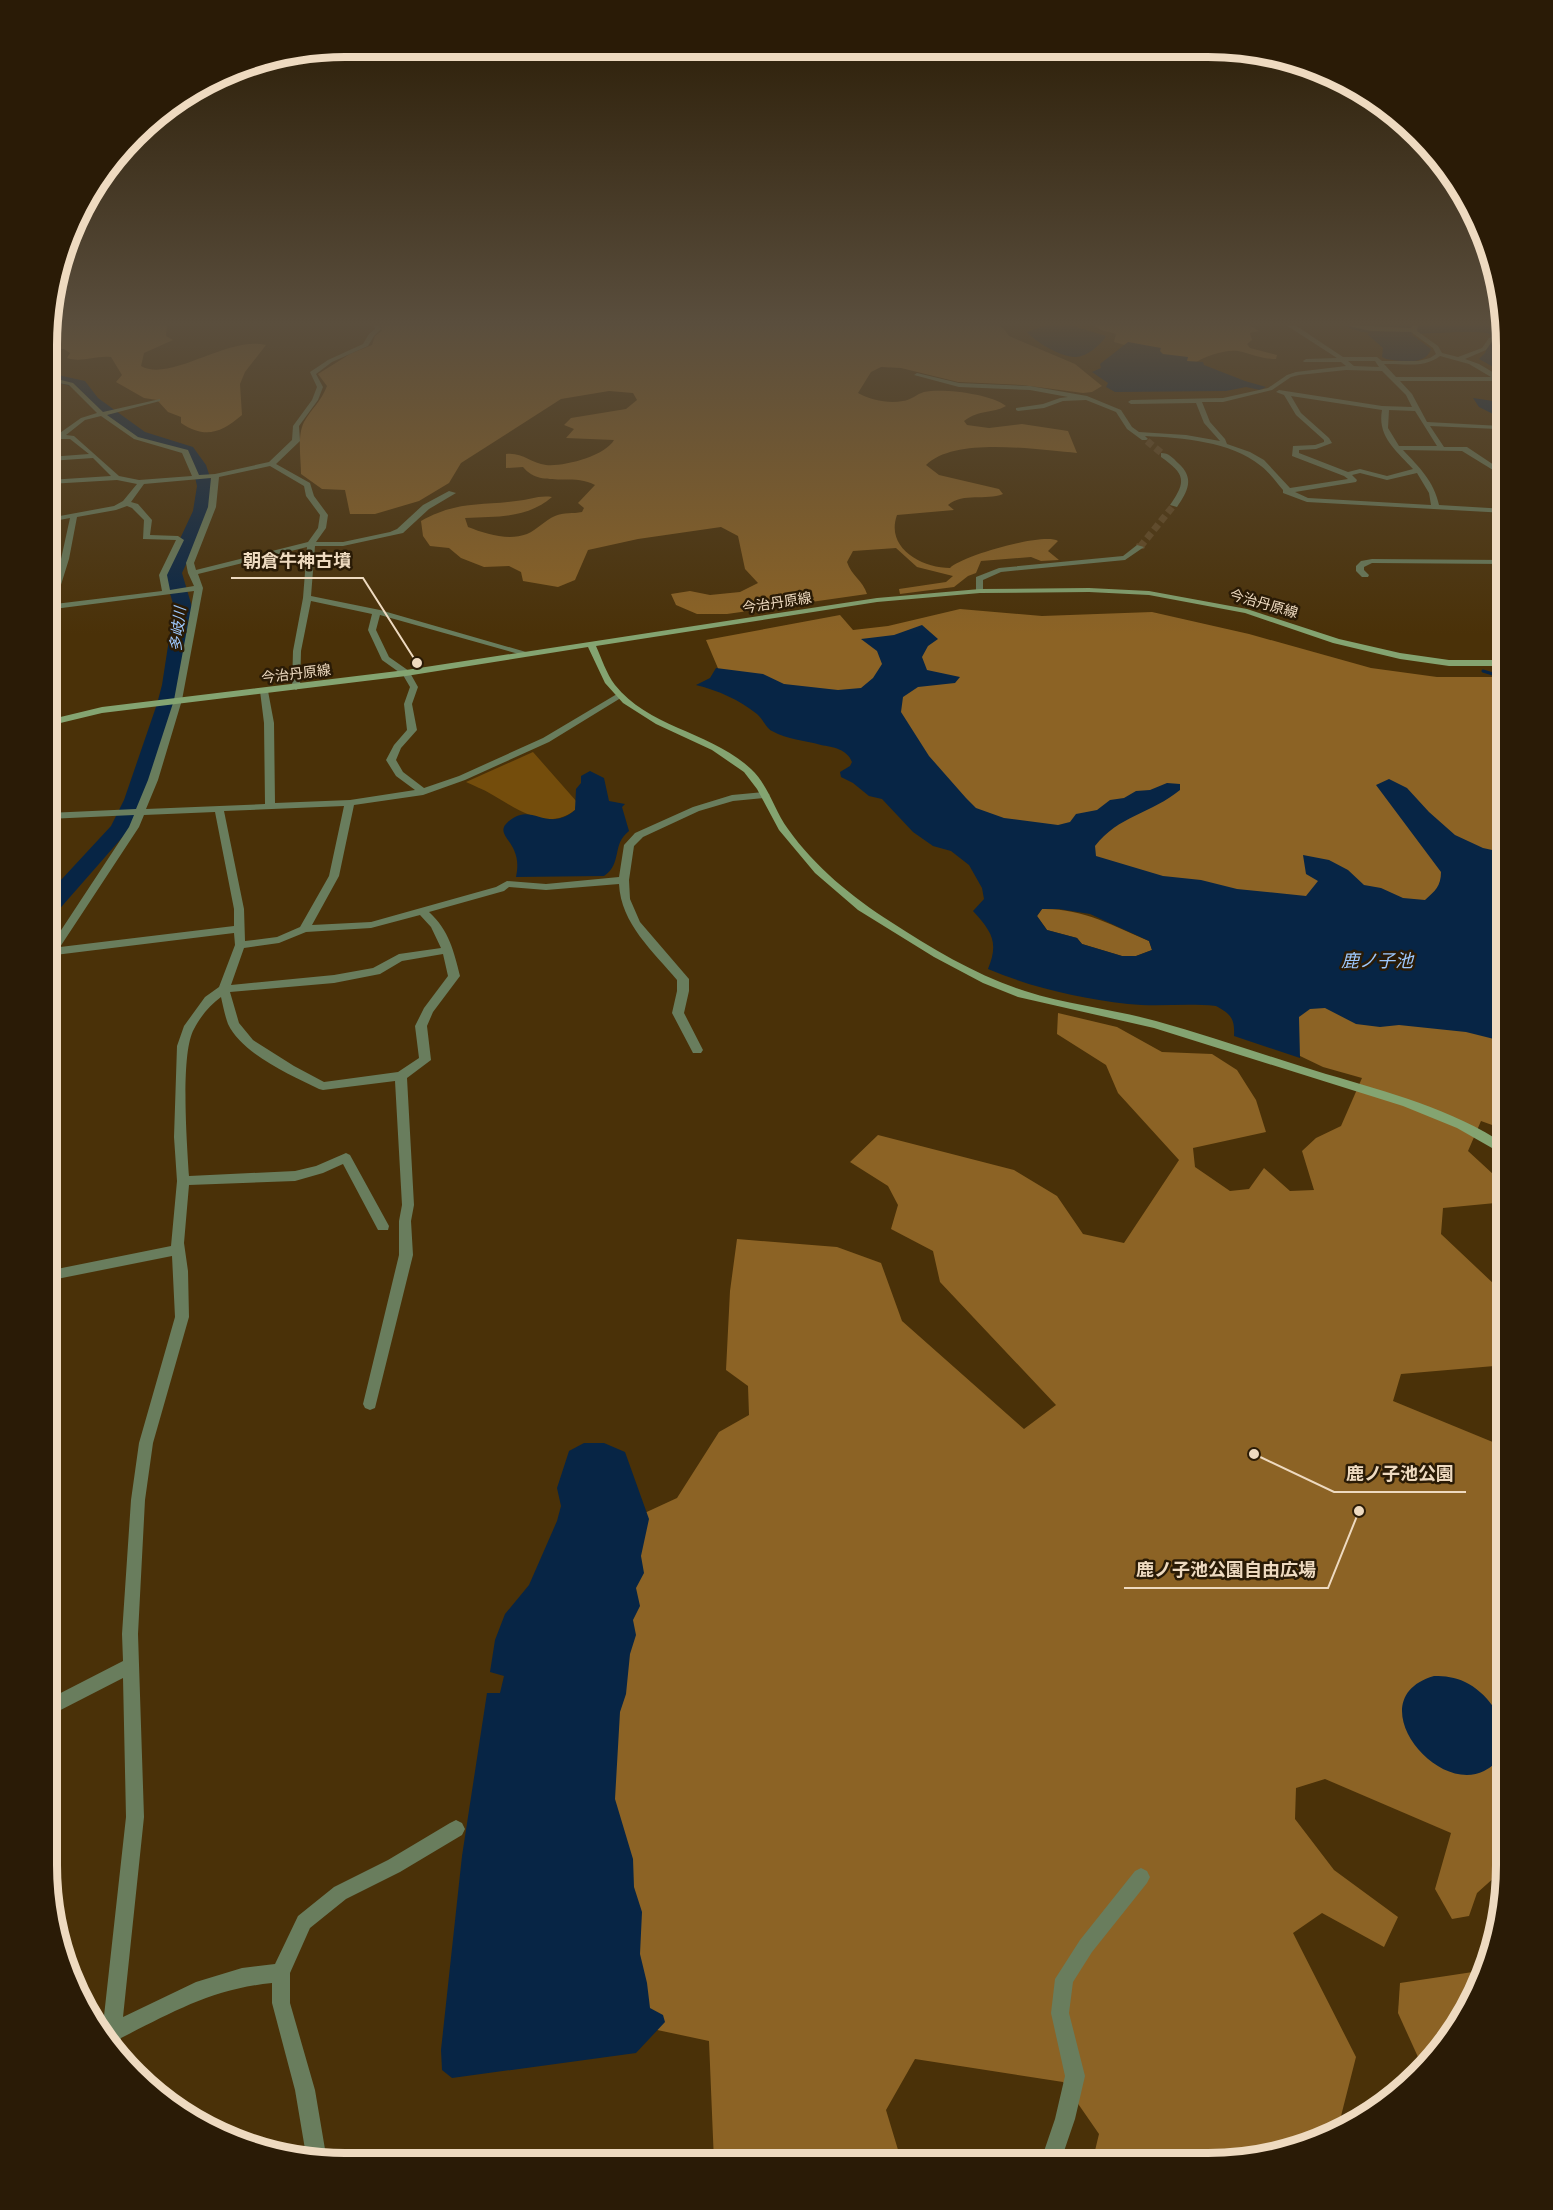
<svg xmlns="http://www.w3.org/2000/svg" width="1553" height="2210" font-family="Barlow,'Noto Sans JP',sans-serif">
	<rect width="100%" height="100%" fill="#4a3108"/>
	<path fill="#744d0c" d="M 533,752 L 577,802 L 575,810 C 547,832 517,809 491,794 C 483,789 474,786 466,782 Z"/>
	<g fill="#8c6325">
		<path d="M 49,325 L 167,325 L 166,336 L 173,340 L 144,353 L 141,366 C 170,383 227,336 266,345 L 245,372 L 240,384 L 242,415 C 221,433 205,439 181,423 L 181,417 L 168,412 L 157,400 L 144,398 L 116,382 L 122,375 L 111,357 C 96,355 81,363 67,358 L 70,353 L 64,349 L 49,348 Z"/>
		<path d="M 381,325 L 997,325 L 1003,328 L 1009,336 L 1075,364 L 1102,386 L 1092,392 L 1083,393 L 1022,385 L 958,382 L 901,368 L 881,367 L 871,372 L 858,393 C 871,400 888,404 903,401 C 911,400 917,394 924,392 C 943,388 991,394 1006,406 C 992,414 980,409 964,421 L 967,425 L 989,428 L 1022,424 L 1068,431 L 1077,453 C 1038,450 955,436 926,465 L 939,475 L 999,489 L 1003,494 C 985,501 964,492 948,505 L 954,510 L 897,515 C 885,548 922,568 950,568 C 961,556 1044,532 1058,541 L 1048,551 L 1059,560 L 1041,561 L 1031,557 L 981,561 L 976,573 L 968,576 L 954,587 L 900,594 L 899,589 L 946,582 L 953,576 L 917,567 L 896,548 L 853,551 L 847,562 C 851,575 863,581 867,594 L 727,614 L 697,614 L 676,605 L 671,594 L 690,591 L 710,595 L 740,592 L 758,583 L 745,569 L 738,536 L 721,527 L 638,539 L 588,550 L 575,580 L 558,587 L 523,581 L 521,572 L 509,566 L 484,567 L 461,558 L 449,548 L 430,546 L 423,536 L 421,521 C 457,501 477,506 516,501 C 529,500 539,495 552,497 C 526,519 498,516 465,518 L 468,527 C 486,534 508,541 527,534 C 537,530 545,520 555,516 C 564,512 573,514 582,512 L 584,508 L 578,503 L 595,485 C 572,472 541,489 523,467 L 506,468 L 506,454 C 522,452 531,463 546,465 C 563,467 605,456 614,440 L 566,438 L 574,429 L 564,425 L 571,418 L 626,409 L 637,400 L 633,393 L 609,391 L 561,399 L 461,463 L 449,483 L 419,501 L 375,514 L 350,514 L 345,490 L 322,489 L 301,474 C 301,459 297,436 304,422 C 311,409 321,402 327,386 L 318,374 L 350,354 L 372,345 L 375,336 L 382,331 Z"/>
		<path d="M 1093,325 L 1249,325 L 1259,331 L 1250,333 L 1252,340 L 1247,344 L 1250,348 L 1277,355 L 1276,359 C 1262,359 1252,354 1238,351 C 1225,349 1203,357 1193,364 L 1114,342 L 1116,334 L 1101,330 Z"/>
		<polygon points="960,609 1042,616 1152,612 1249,634 1371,668 1437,677 1493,677 1506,681 1506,866 1462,901 1318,909 1172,888 957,811 884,707 894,666 872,690 847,696 720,673 706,640 840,615 853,630 888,626"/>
		<path d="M 1042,909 C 1082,908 1114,926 1149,941 L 1152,950 L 1136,956 L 1122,956 L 1082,944 L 1077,938 L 1047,930 L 1037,916 Z"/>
		<path d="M 1305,996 L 1506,1029 L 1506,1130 L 1481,1121 L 1468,1151 L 1506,1186 L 1506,1202 L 1443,1208 L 1441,1234 L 1495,1285 L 1506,1284 L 1506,1365 L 1401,1374 L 1393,1401 L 1500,1445 L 1506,1450 L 1506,1867 L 1477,1893 L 1469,1916 L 1452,1919 L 1435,1889 L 1451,1833 L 1325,1779 L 1296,1788 L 1295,1819 L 1334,1870 L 1398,1917 L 1384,1947 L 1322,1913 L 1293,1933 L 1356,2057 L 1340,2120 L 1341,2132 C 1263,2169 1177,2163 1092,2163 L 1099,2134 L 1063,2082 L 915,2059 L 886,2110 L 902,2163 L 714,2162 L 709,2041 L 615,2021 L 590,1795 L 625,1522 L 677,1498 L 719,1432 L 749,1415 L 748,1386 L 726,1370 L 730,1291 L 737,1239 L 837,1247 L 881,1263 L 902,1321 L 1024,1429 L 1056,1405 L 940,1282 L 933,1251 L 891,1229 L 898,1205 L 888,1186 L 850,1162 L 878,1135 L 1014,1170 L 1057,1196 L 1083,1234 L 1124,1243 L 1179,1160 L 1118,1093 L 1106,1065 L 1057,1034 L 1058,1013 L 1117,1027 L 1162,1052 L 1212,1054 L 1237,1070 L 1256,1100 L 1266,1132 L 1193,1148 L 1195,1167 L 1230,1191 L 1249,1189 L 1264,1168 L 1290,1191 L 1314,1190 L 1302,1151 L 1316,1138 L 1341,1126 L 1362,1078 L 1323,1067 L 1275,1044 Z"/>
		<polygon points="1486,1970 1456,2031 1423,2068 1398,2013 1400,1983"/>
	</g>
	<g fill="#072545" fill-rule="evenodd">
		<path d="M 1047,325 L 1070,325 L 1106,336 C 1101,345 1086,357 1076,357 C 1063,358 1035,342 1027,332 Z"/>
		<path d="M 1371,333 L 1411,334 L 1431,349 C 1426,366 1400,361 1386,359 L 1382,357 L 1383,348 L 1367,334 Z"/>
		<polygon points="1128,342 1161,348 1160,351 1163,354 1188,357 1187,361 1203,362 1204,365 1245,381 1266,387 1260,390 1246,387 1226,391 1115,392 1106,387 1108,383 1092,372 1101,368 1100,364"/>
		<polygon points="1473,398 1500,402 1506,400 1506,429 1495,415 1479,407"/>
		<path d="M 922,625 L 938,639 L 928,646 L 922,657 L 927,670 L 960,677 L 955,683 L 918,687 L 903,697 L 901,712 L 929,756 L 966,798 L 976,808 L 1004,818 L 1058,825 L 1070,822 L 1076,814 L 1097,810 L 1110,800 L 1124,798 L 1136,791 L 1150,790 L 1167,783 L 1180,784 L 1180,790 C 1152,813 1118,816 1095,846 L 1096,856 L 1163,876 L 1201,880 L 1237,889 L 1306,896 L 1318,881 L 1306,874 L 1303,855 L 1329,860 L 1348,870 L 1364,885 L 1381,888 L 1403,898 L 1425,900 C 1435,891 1441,886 1441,872 L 1376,785 L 1389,779 L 1407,788 L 1429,812 L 1455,835 L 1483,848 L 1506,853 L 1506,1042 L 1466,1032 L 1399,1025 L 1380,1027 L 1356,1024 L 1325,1008 L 1310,1009 L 1299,1017 L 1300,1058 L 1234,1036 C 1235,1019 1231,1014 1216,1006 C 1187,1003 1157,1007 1128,1004 C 1079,998 1033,988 988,969 C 999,942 992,932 973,911 L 984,899 L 982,888 L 969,865 L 951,851 L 933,846 L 913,832 L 882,799 L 869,796 L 853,783 L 841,777 L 840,772 L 850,766 L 852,762 C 847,749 833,747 821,745 C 804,740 788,740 772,731 C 766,728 763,719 757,714 C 738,699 719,691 696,685 L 710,678 L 716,668 L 763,674 L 784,684 L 838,690 L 861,688 L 873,678 L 882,664 L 877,651 L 861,639 L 894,635 ZM 1059,909 L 1090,914 L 1149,941 L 1152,950 L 1136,956 L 1122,956 L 1082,944 L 1077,938 L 1047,930 L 1037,916 L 1042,909 Z"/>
		<path d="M 590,771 L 604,778 L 609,801 L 625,804 L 622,807 L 629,831 C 611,845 623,863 604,876 L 516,877 C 518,867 518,859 514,850 C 508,836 493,830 515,817 C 534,806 549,832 575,810 L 576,789 L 581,783 L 581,776 Z"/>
		<polygon points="584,1443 604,1443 625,1452 649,1519 641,1556 644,1573 636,1588 640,1606 633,1620 636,1635 630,1654 626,1694 620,1712 615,1799 633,1859 634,1887 642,1912 640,1954 647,1983 650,2008 663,2015 665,2022 636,2053 452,2078 442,2070 441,2050 462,1856 487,1693 500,1693 504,1676 490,1672 495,1640 505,1614 529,1585 557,1521 561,1506 557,1488 569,1451"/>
		<path d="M 1434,1676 C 1445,1676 1455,1677 1465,1682 C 1497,1697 1526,1750 1484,1771 C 1435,1796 1358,1698 1434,1676 Z"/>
	</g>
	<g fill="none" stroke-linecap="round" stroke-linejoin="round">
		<polyline stroke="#072545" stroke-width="3" points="1483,671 1506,678"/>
		<g fill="#072545" fill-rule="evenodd">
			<path d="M 1345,325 L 1486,325 L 1505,333 L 1495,358 L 1506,365 L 1506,374 L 1479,359 L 1485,353 L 1491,335 L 1487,333 C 1458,328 1365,343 1345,325 Z"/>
			<polygon points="49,373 85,381 98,398 145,432 193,447 206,465 213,486 212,498 204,525 182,573 192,607 180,685 177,704 144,800 127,832 56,913 48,915 48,894 111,826 124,800 157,704 162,685 174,607 164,573 193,511 197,486 193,468 183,453 135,438 88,404 75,387 49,381"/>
		</g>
		<g stroke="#634a24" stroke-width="7" stroke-dasharray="7 4" stroke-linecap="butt">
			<polyline points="1147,441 1164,455"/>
			<polyline points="1140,547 1174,505"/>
		</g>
		<polyline stroke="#634a24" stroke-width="9" stroke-dasharray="9 4.5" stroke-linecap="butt" points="1140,547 1141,545"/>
		<g fill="#697d5d" fill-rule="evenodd">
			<path d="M 373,325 L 379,325 L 381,329 L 374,336 L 368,346 L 332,362 L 316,374 L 323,387 L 318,400 L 299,426 L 300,441 L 276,464 L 310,483 L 314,496 L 328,515 L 326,528 L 316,542 L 343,542 L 390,532 L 397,529 L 423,505 L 449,491 L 456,493 L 429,509 L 403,533 L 343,546 L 315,546 L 311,596 L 380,610 L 533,654 L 526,656 L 380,615 L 376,630 L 389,657 L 409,671 L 418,687 L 412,704 L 417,730 L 401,748 L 396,760 L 403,772 L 424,788 L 459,776 L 543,738 L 617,694 L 620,693 L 624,696 L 549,742 L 465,780 L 423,795 L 354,805 L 339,876 L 312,925 L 371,922 L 496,887 L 507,881 L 546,884 L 619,877 L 624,845 L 635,833 L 693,807 L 732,795 L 765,792 L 770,795 L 765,798 L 733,801 L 699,811 L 643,837 L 634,846 L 629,880 L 630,899 L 640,922 L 689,979 L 689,991 L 684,1013 L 703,1050 L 701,1053 L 693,1053 L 672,1013 L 677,991 L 677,980 C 653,951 621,924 619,884 L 546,890 L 509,887 L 504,891 L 429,912 C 449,930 454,952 460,976 L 433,1012 L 427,1026 L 431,1060 L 407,1078 L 414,1205 L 411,1221 L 413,1255 L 375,1408 L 370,1410 L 365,1408 L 363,1404 L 399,1255 L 399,1221 L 402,1205 L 395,1081 L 323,1090 L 319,1089 C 291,1075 242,1054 228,1024 C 225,1016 223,1006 221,997 C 210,1005 200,1017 194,1029 C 180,1054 187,1144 189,1176 L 295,1171 L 316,1166 L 346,1153 L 350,1155 L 389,1226 L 388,1230 L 378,1230 L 343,1164 L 323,1173 L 295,1181 L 189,1185 L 184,1243 L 188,1271 L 189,1317 L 153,1443 L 145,1500 L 138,1634 L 144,1817 L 123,2017 L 196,1982 L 242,1968 L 275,1964 L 298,1916 L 334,1887 L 388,1860 L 450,1823 L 456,1820 L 462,1823 L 465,1829 L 462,1835 L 400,1872 L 346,1899 L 310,1928 L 290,1973 L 290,2003 L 315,2090 L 327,2161 L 307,2161 L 295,2090 L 272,2003 L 272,1983 C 212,1989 173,2012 121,2038 L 117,2056 L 108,2047 L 96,2028 L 103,2025 L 126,1817 L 123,1678 L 47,1717 L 47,1700 L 123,1661 L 122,1634 L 131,1500 L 139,1443 L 175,1317 L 172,1256 L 47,1281 L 47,1271 L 171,1246 L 177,1181 L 174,1137 L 177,1046 L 184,1026 L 205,997 L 219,987 L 235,945 L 234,933 L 55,955 L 52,961 L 48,962 L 48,950 L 129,827 L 134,815 L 48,819 L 48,813 L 136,809 L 148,780 L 174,700 L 194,591 L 54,609 L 52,613 L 49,613 L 49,599 L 61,559 L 70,518 L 49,522 L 49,518 L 114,506 L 123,501 L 137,484 L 117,480 L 49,484 L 49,480 L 111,476 L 93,458 L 49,461 L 49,457 L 89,454 L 70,439 L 49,439 L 49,435 L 57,435 L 81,418 L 97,413 L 69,385 L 49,381 L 49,377 L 73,383 L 103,412 L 160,399 L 160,401 L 107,415 L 138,437 L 188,450 L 199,475 L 215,474 L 269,462 L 292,440 L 293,426 L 312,400 L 317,387 L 310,372 L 328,360 L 363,344 L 369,334 L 375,329 ZM 101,416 L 134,439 L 182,453 L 192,476 L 139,480 L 119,476 L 74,436 L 66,435 L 85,420 ZM 270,466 L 304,486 L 306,496 L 320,515 L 318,528 L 308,542 L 196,570 L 194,563 L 216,507 L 219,477 ZM 211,478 L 208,507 L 186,563 L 188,573 L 194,586 L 170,590 L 167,575 L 184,540 L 178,536 L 150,535 L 152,520 L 138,504 L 131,502 L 144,484 ZM 127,506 L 132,508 L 144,520 L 143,539 L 176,540 L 159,575 L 162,591 L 55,604 L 69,559 L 77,517 L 116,510 ZM 307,547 L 303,598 L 293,651 L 292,687 L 296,690 L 300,687 L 301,651 L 311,601 L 372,614 L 368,630 L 382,660 L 403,675 L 410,687 L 404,704 L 407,730 L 394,745 L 386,760 L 396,776 L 415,790 L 350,800 L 275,803 L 274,723 L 268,691 L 264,688 L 260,691 L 264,723 L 265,804 L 146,809 L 158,780 L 182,700 L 203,588 L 198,574 ZM 344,806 L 329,876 L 300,927 L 277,937 L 245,941 L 244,909 L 224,811 ZM 215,812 L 234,909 L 234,926 L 60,947 L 139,827 L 144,815 ZM 420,915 L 431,927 L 441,948 L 399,954 L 373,968 L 334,975 L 231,985 L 244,948 L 279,943 L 306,932 L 371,928 ZM 443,954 L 448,976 L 424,1008 L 415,1026 L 419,1058 L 398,1072 L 324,1082 L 294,1066 L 253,1040 L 239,1023 L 230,992 L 334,983 L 380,974 L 402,961 Z"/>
			<path d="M 1286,325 L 1295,325 L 1343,357 L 1377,357 L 1382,361 L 1418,361 L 1430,358 L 1436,354 L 1433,348 L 1411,332 L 1371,331 L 1344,325 L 1411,328 L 1412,325 L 1418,325 L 1417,331 L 1438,346 L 1442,353 L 1458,357 L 1482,348 L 1489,338 L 1505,332 L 1506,336 L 1493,340 L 1486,350 L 1465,359 L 1479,364 L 1506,380 L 1506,384 L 1496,381 L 1400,381 L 1412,394 L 1427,422 L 1501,426 L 1506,432 L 1506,438 L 1504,437 L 1497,429 L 1430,426 L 1444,447 L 1467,447 L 1506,473 L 1506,478 L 1462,451 L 1403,450 C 1419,467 1434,481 1439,505 L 1506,509 L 1506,513 L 1307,502 L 1283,493 L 1283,490 C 1276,482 1269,472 1261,466 C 1230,441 1183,438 1145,436 L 1148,439 L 1146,440 L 1142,440 L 1127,429 L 1116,412 L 1086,400 L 1063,401 L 1044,408 L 1018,411 L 1016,410 L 1016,408 L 1043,404 L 1060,398 L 1068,397 L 1030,390 L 959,387 L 914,375 L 917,373 L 959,383 L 1030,386 L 1087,396 L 1121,410 L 1132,427 L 1139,432 L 1186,435 L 1220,441 L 1204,423 L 1196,403 L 1131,404 L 1128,402 L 1131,400 L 1223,398 L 1268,388 L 1287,375 L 1296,372 L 1346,366 L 1341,362 L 1304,362 L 1303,361 L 1306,359 L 1337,358 ZM 1440,356 L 1469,364 L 1491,377 L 1396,377 L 1384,364 C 1404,363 1423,369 1440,356 ZM 1348,361 L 1375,361 L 1379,367 L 1354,366 ZM 1346,370 L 1382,371 L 1406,395 L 1412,407 L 1382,406 L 1279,390 L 1276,392 L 1284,395 L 1296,415 L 1324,440 L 1324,442 L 1315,445 L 1293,446 L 1292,456 L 1344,476 L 1348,479 L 1290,488 L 1264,460 L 1250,452 L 1227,444 L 1225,439 L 1210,422 L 1202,402 L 1223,402 L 1272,390 L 1291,377 L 1299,375 ZM 1291,396 L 1382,410 C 1377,437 1397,451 1413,469 L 1387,476 L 1360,469 L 1348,472 L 1299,453 L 1299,450 L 1316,449 L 1332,443 L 1329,438 L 1301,413 ZM 1389,410 L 1415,411 L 1437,446 L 1399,446 L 1388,428 ZM 1360,473 L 1387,480 L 1417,473 L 1429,493 L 1431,505 L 1308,498 L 1295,492 L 1356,482 L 1357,480 L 1352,475 Z"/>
			<polygon points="1501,325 1505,325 1505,327 1502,326"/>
			<path d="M 1161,453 C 1169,453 1173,458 1178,463 C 1195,478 1188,491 1177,507 L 1170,505 C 1187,481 1185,474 1161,457 Z"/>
			<polygon points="1137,545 1144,547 1125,560 1001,572 983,580 983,593 976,591 976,577 999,568 1123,556"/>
			<polygon points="1372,559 1506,560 1506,564 1372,563 1364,567 1364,570 1369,575 1368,577 1362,577 1356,571 1356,566 1361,561"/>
			<polygon points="1141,1868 1147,1871 1150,1877 1147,1883 1092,1952 1073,1982 1069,2013 1085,2076 1075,2119 1060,2163 1040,2163 1055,2119 1065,2076 1051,2013 1055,1979 1080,1940 1135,1871"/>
		</g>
		<path fill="#84a471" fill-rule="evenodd" d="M 1089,588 L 1149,591 L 1247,609 L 1339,639 L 1400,653 L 1449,660 L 1506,660 L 1506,666 L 1449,666 L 1400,659 L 1333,643 L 1245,613 L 1149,595 L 1089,592 L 980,593 L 877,602 L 596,646 C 602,659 606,673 615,685 C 649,728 712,732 751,769 C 769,786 774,810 788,829 C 815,867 852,897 891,922 C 932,949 978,976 1025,991 C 1068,1005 1113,1009 1156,1021 C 1214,1037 1270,1057 1326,1074 C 1388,1092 1452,1109 1506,1145 L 1506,1156 L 1457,1128 L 1403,1106 L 1154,1028 L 1018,997 L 983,983 L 934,957 L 858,910 L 815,873 L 779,830 L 757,789 L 744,772 L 712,750 L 656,724 L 623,703 L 605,683 L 588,647 L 406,676 L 102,713 L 48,726 L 48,720 L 102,707 L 406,670 L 877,598 L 980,589 Z"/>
	</g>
	<linearGradient id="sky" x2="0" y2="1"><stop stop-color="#291b04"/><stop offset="0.51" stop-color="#5a4e3d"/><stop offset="1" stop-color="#5a4e3d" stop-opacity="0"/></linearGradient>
	<rect width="1553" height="634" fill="url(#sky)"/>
	<g text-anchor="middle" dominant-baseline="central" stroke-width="5" stroke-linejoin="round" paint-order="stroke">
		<g font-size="14" fill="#eedac0" stroke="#2a1b06">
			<text transform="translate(777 602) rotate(-9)">今治丹原線</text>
			<text transform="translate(1264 603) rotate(16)">今治丹原線</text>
			<text transform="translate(296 673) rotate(-7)">今治丹原線</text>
		</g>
		<g font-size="15" font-style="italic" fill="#9dc8fd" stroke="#2a1b06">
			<text transform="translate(177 629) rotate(-84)">多岐川</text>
		</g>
		<g font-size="18" font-style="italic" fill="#9dc8fd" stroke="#2a1b06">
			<text x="1377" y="960">鹿ノ子池</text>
		</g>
	</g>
	<path d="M0 0H1553V2210H0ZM345 57H1208A288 288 0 0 1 1496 345V1865A288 288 0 0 1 1208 2153H345A288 288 0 0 1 57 1865V345A288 288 0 0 1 345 57Z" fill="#2a1b06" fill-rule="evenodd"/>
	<path fill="none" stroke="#eedac0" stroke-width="8" d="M345 57H1208A288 288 0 0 1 1496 345V1865A288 288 0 0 1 1208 2153H345A288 288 0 0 1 57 1865V345A288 288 0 0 1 345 57Z"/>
	<path fill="none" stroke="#eedac0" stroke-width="2" d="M417 663L363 578H231M1254 1454L1334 1492H1466M1359 1511L1328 1588H1124"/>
	<g fill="#eedac0" stroke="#2a1b06" stroke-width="2">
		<circle cx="417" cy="663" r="6"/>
		<circle cx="1254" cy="1454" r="6"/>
		<circle cx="1359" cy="1511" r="6"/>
	</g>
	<g font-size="18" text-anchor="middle" font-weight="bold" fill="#eedac0" stroke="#2a1b06" stroke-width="5" stroke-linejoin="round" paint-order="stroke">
		<text x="297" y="567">朝倉牛神古墳</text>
		<text x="1400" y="1480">鹿ノ子池公園</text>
		<text x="1226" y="1576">鹿ノ子池公園自由広場</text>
	</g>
</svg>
